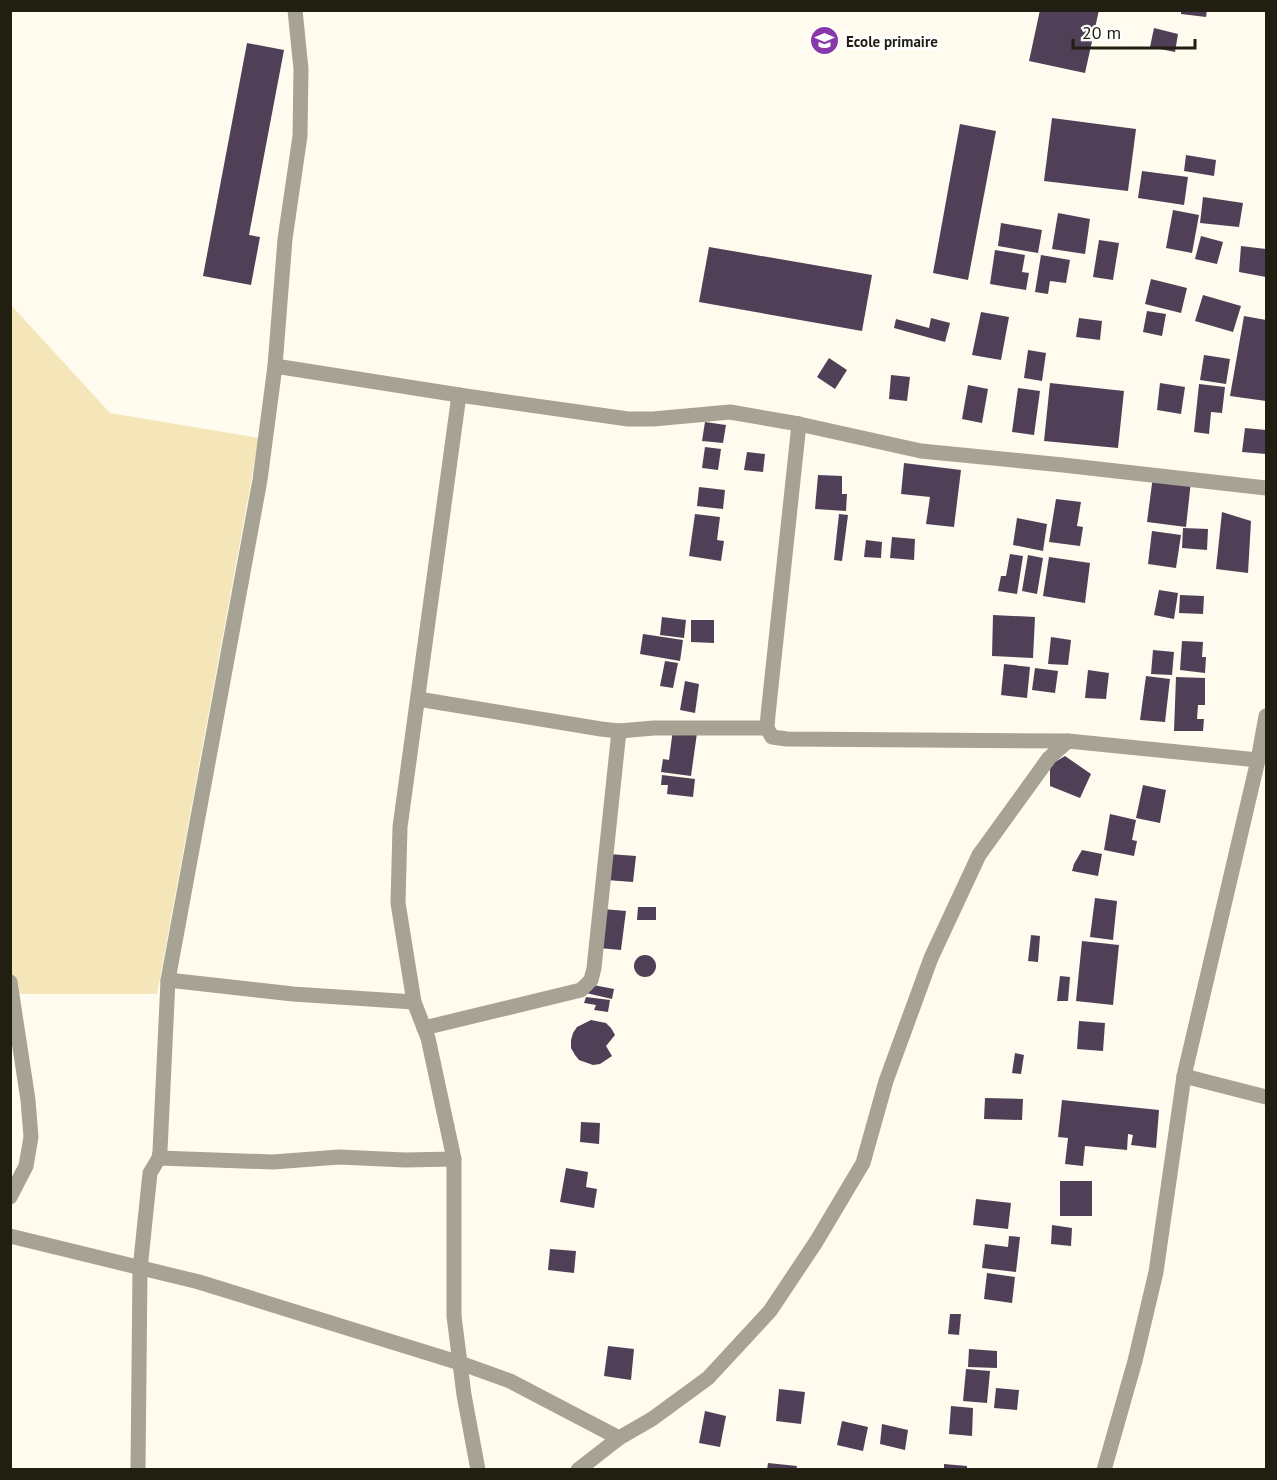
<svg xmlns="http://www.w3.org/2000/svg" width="1277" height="1480" font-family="'PT Sans',sans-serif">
	<rect width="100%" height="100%" fill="#fffbee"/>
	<polygon fill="#f4e6b8" points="10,304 110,413 259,438 157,994 11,994"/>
	<g fill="#504057">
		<polygon points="1040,10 1099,10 1085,73 1029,61"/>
		<polygon points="1181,10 1207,10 1206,17 1181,14"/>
		<polygon points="1154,28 1178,34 1175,52 1150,47"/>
		<polygon points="247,43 284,50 249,235 260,237 251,285 203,276"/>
		<polygon points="1052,118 1136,129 1128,191 1044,181"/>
		<polygon points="960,124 996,131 968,280 933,273"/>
		<polygon points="1186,155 1216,160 1214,176 1184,171"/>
		<polygon points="1142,171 1188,177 1184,205 1138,198"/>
		<polygon points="1203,197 1243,203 1239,227 1200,223"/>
		<polygon points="1173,210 1199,215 1192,253 1166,248"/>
		<polygon points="1058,213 1090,219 1085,254 1052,249"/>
		<polygon points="1001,223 1042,230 1038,253 998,246"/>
		<polygon points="1201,236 1223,242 1217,264 1195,259"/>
		<polygon points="1099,240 1119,243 1113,280 1093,277"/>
		<polygon points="1241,246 1266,249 1266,277 1239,272"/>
		<polygon points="709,247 872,275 862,331 699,302"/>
		<polygon points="995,250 1025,255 1022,272 1029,273 1026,290 990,284"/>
		<polygon points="1041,255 1070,260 1066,283 1050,281 1048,294 1035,292"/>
		<polygon points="1151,279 1187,288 1181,313 1145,304"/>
		<polygon points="1203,295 1241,306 1233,332 1195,321"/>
		<polygon points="1147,311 1166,314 1162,336 1143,332"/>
		<polygon points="981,312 1009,317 1001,360 972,355"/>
		<polygon points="1244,316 1266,320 1266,401 1230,396"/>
		<polygon points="931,318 950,323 945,342 894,328 896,319 929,328"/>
		<polygon points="1079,318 1102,321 1100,340 1076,337"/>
		<polygon points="1028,350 1046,353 1042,381 1024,378"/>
		<polygon points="1204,355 1230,359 1226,384 1200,380"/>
		<polygon points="829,358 847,370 835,389 817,377"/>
		<polygon points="891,375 910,377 907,401 889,399"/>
		<polygon points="1050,383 1124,391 1118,448 1044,441"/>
		<polygon points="1160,383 1185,387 1181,414 1157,410"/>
		<polygon points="1199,384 1225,387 1222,413 1211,412 1209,434 1194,432"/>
		<polygon points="968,385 988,389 982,423 962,419"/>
		<polygon points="1018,388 1040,391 1034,435 1012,432"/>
		<polygon points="705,422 726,425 723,443 702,441"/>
		<polygon points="1245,428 1266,430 1266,454 1242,452"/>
		<polygon points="705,447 721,449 718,470 702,468"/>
		<polygon points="747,452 765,454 763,472 744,470"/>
		<polygon points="904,463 961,470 954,527 926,524 930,497 901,494"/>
		<polygon points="818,475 842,476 842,494 847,494 846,511 815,509"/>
		<polygon points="1153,476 1191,481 1186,527 1147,522"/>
		<polygon points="699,487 725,490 723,509 697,506"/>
		<polygon points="1056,499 1081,502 1077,526 1083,527 1080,546 1049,542"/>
		<polygon points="1222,512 1251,521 1248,573 1216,569"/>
		<polygon points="695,514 720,517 717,540 724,541 721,561 689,556"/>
		<polygon points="839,514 848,515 842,561 834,560"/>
		<polygon points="1017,518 1047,524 1043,551 1013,545"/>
		<polygon points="1183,528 1208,529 1207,550 1182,548"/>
		<polygon points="1152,531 1181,535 1176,568 1148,564"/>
		<polygon points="892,537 915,539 914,560 890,558"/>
		<polygon points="866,540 882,542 881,558 864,557"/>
		<polygon points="1010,554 1023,556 1017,594 998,591 1001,576 1006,576"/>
		<polygon points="1028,555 1043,558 1037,594 1022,591"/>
		<polygon points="1049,557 1090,563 1085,603 1043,596"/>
		<polygon points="1159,590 1178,593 1174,619 1154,615"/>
		<polygon points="1180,595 1204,596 1203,614 1179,613"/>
		<polygon points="993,615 1035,617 1033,658 992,656"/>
		<polygon points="662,617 686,620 684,638 660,635"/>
		<polygon points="691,620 714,620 714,643 691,642"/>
		<polygon points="643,634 683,640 680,661 640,654"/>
		<polygon points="1051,637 1071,640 1068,665 1048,664"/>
		<polygon points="1182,641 1203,642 1202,657 1206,657 1205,673 1180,670"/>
		<polygon points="1153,650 1174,652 1172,675 1151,674"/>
		<polygon points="665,661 678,663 673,688 660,686"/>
		<polygon points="1004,664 1030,667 1027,698 1001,695"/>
		<polygon points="1035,668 1058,671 1055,693 1032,690"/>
		<polygon points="1088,670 1109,673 1106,699 1085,698"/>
		<polygon points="1146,676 1170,679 1165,722 1140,720"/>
		<polygon points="1176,677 1205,678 1205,705 1198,705 1197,719 1204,719 1203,731 1174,731"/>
		<polygon points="685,681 699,684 695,713 680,710"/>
		<polygon points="673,729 697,733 691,776 661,772 663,759 669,760"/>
		<polygon points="1065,756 1091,774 1080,798 1050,786 1050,765"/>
		<polygon points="662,775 695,779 693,797 667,794 668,785 661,785"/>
		<polygon points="1143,785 1166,790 1160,823 1136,818"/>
		<polygon points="1110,814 1136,820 1132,840 1137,841 1134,856 1104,850"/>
		<polygon points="1082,850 1102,854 1098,876 1072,871 1074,864"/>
		<polygon points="609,854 636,856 633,882 606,880"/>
		<polygon points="1095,898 1117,901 1113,940 1090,937"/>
		<polygon points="638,907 656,907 656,920 637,920"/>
		<polygon points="603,909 626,911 621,950 599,948"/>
		<polygon points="1031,935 1040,936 1038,962 1028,961"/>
		<polygon points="1082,941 1119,945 1113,1005 1076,1001"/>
		<circle cx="645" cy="966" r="11"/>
		<polygon points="1060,976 1070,977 1068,1001 1057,1001"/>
		<polygon points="588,984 614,989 612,999 586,993"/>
		<polygon points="586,997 610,1000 608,1012 594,1010 596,1005 584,1003"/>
		<polygon points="591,1020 606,1023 611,1028 615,1035 606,1046 612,1056 600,1064 593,1065 579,1060 575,1055 571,1048 571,1040 573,1033 577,1027"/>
		<polygon points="1079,1021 1105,1023 1103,1051 1077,1049"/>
		<polygon points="1015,1053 1024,1055 1021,1074 1012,1073"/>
		<polygon points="985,1098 1023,1099 1022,1120 984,1119"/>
		<polygon points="1062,1100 1159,1110 1156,1148 1131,1145 1133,1135 1128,1134 1127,1150 1085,1146 1083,1166 1065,1164 1068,1138 1058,1137"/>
		<polygon points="581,1122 600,1123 599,1144 580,1142"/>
		<polygon points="566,1168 588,1172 586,1187 597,1189 594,1208 560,1202"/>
		<rect x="1060" y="1181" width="32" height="35"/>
		<polygon points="976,1199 1011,1203 1008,1229 973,1225"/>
		<polygon points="1052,1225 1072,1228 1071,1246 1051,1244"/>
		<polygon points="1009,1236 1020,1237 1016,1272 982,1268 985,1244 1008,1247"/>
		<polygon points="550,1249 576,1251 574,1273 548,1270"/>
		<polygon points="987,1273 1015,1277 1012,1303 984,1299"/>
		<polygon points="950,1314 961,1314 959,1335 948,1334"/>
		<polygon points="608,1346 634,1349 631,1380 604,1376"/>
		<polygon points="969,1349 997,1351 997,1368 968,1367"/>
		<polygon points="966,1369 990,1371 987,1403 963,1401"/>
		<polygon points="996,1388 1019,1390 1017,1410 994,1408"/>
		<polygon points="779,1389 805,1392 801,1424 776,1421"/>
		<polygon points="951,1406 973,1408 972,1436 949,1434"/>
		<polygon points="705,1411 726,1416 720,1447 699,1443"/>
		<polygon points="842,1421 868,1427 863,1451 837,1445"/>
		<polygon points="882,1424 908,1430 905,1450 880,1444"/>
		<polygon points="768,1463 797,1466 796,1470 767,1470"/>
		<polygon points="944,1464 967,1466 967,1470 944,1470"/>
	</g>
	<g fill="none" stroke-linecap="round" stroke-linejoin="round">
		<g stroke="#a6a294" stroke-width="15">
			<polyline points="275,366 459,395 628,419 653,419 730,412 799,424 921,451 1063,465 1266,488"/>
			<polyline points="459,395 400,827 398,903 414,1002 428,1038 454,1159 454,1316 464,1395 478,1470"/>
			<polyline points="799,424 768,715 767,728 772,737 787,739 1068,741"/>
			<polyline points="418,699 601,729 619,731 654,728 767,728"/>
			<polyline points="168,980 293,994 414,1002"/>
			<polyline points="10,982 28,1100 31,1137 26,1166 10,1197"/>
			<polyline points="424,1028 581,990 591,980 594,968 619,731"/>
			<polyline points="1184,1076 1266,1097"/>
			<polyline points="159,1158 273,1162 339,1157 405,1160 454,1159"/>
			<polyline points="10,1236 199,1282 460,1363 510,1381 619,1438"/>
			<polyline points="138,1470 140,1269 150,1173 159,1158 160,1151 168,980 260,480 275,366 285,239 300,136 301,69 295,10"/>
			<polyline points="578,1470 619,1438 652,1419 708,1378 770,1311 816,1242 863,1163 886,1081 931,958 979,855 1049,758 1068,741 1258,760"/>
			<polyline points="1104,1470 1135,1361 1156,1272 1184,1076 1258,760 1266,716"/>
		</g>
	</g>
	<defs>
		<symbol id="school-disc" viewBox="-11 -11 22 22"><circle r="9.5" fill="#8838a8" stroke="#fff"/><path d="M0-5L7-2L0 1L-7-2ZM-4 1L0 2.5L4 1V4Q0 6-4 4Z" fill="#fff"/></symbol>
	</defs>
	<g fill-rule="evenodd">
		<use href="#school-disc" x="808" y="24" width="33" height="33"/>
	</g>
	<g text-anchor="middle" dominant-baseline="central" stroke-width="6" stroke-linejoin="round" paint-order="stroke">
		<g font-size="15" font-weight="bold" fill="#211e12" stroke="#fff" text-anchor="start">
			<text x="846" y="41">Ecole primaire</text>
		</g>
	</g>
	<rect width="1277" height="1480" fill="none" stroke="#211e12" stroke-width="24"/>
	<path d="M1073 39v9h122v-9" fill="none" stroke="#211e12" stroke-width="3"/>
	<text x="1082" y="39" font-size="18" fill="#211e12" stroke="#ffffff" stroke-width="4.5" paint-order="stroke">20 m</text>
</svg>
